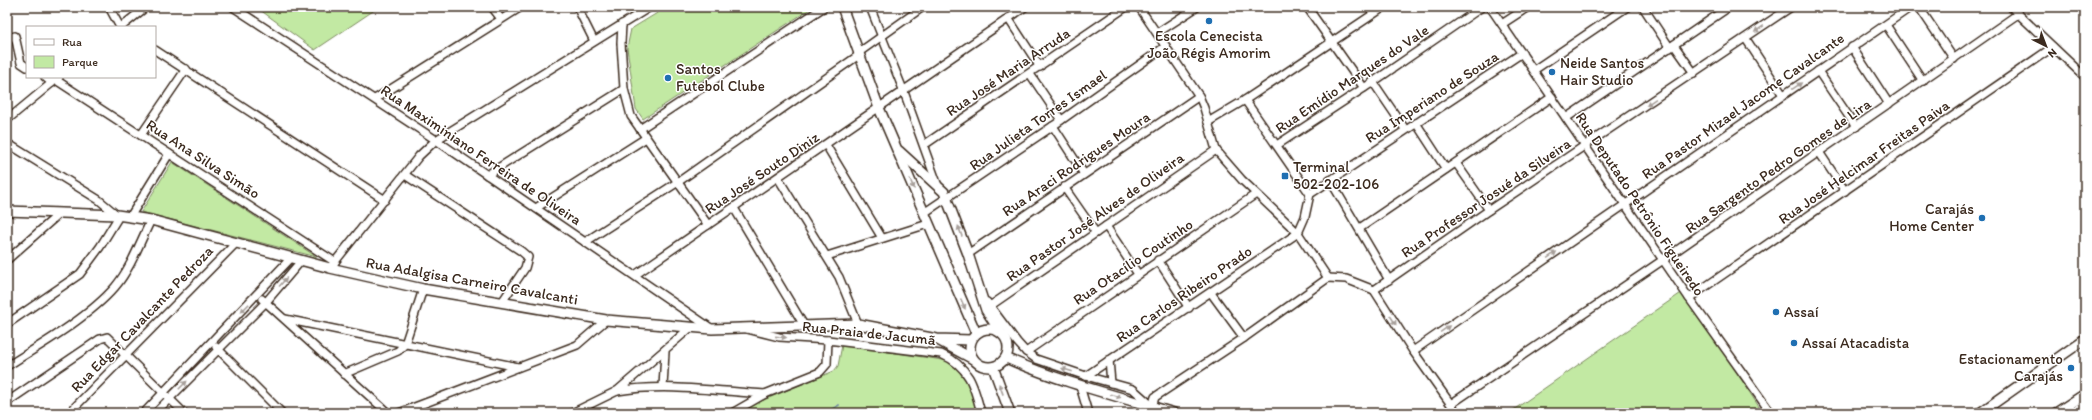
<svg xmlns="http://www.w3.org/2000/svg" width="2092" height="420" font-family="Itim,sans-serif">
	<rect width="100%" height="100%" fill="#fff"/>
	<filter id="ink" filterUnits="userSpaceOnUse"><feTurbulence type="fractalNoise" baseFrequency=".025" numOctaves="2"/><feDisplacementMap in="SourceGraphic" scale="8" xChannelSelector="R" yChannelSelector="G"/><feConvolveMatrix kernelMatrix="1 2 1 2 8 2 1 2 1" color-interpolation-filters="sRGB"/></filter>
	<g filter="url(#ink)">
		<g fill="#c2e9a3" stroke="#7e8a60">
			<polygon points="256,7 379,7 315,50"/>
			<polygon points="667,7 813,7 643,119 636,109 627,48 631,29"/>
			<polygon points="172,162 317,257 141,212"/>
			<polygon points="1684,291 1763,413 1509,413"/>
			<polygon points="842,345 963,363 972,376 983,413 739,413 749,406 834,371 838,366"/>
		</g>
		<g fill="none" stroke-linecap="round" stroke-linejoin="round">
			<polyline stroke="#758ea1" stroke-width="2" points="826,413 839,405"/>
			<defs>
				<g id="minor">
					<polyline points="109,7 120,27"/>
					<polyline points="233,7 436,140 712,329"/>
					<polyline points="492,7 501,19"/>
					<polyline points="577,7 594,41"/>
					<polyline points="870,7 904,92 938,186"/>
					<polyline points="1139,7 1199,96 1204,108 1216,150 1242,180 1298,233 1328,278"/>
					<polyline points="1307,7 1364,88"/>
					<polyline points="1490,7 1689,298 1771,413"/>
					<polyline points="1643,7 1670,48"/>
					<polyline points="1919,7 1954,59"/>
					<polyline points="2011,7 2085,77"/>
					<polyline points="1008,18 1040,67"/>
					<polyline points="622,24 621,43 624,89 631,116 708,225"/>
					<polyline points="1502,24 1528,7"/>
					<polyline points="1886,25 1923,81"/>
					<polyline points="121,27 146,7"/>
					<polyline points="1157,33 1197,7"/>
					<polyline points="7,38 15,36 21,63 27,67"/>
					<polyline points="1746,39 1783,95"/>
					<polyline points="1674,45 1694,73"/>
					<polyline points="1852,47 1889,104"/>
					<polyline points="155,50 385,200"/>
					<polyline points="858,53 923,7"/>
					<polyline points="1534,70 1627,7"/>
					<polyline points="1818,71 1856,127"/>
					<polyline points="1030,74 1061,120"/>
					<polyline points="45,77 52,83"/>
					<polyline points="56,80 335,262"/>
					<polyline points="1373,82 1405,129"/>
					<polyline points="375,99 521,7"/>
					<polyline points="1245,100 1310,194"/>
					<polyline points="1566,118 1729,7"/>
					<polyline points="7,120 59,77"/>
					<polyline points="1208,122 1245,100 1384,7"/>
					<polyline points="1416,123 1446,169"/>
					<polyline points="1053,126 1084,174"/>
					<polyline points="640,129 824,7"/>
					<polyline points="141,135 186,69"/>
					<polyline points="7,143 99,200 117,215"/>
					<polyline points="826,145 882,238"/>
					<polyline points="924,145 1126,7"/>
					<polyline points="1277,145 1373,82 1482,7"/>
					<polyline points="1819,152 1845,191"/>
					<polyline points="1456,163 1489,210"/>
					<polyline points="405,175 521,251 528,257 525,268 502,302"/>
					<polyline points="487,175 624,89"/>
					<polyline points="778,178 839,277 858,324"/>
					<polyline points="1330,180 1389,280"/>
					<polyline points="1064,187 1096,233"/>
					<polyline points="536,208 646,138"/>
					<polyline points="734,208 805,327"/>
					<polyline points="924,213 1053,126 1166,46"/>
					<polyline points="130,217 169,154"/>
					<polyline points="1106,226 1138,274"/>
					<polyline points="1360,228 1552,97"/>
					<polyline points="585,242 678,182 859,55"/>
					<polyline points="968,254 1199,96"/>
					<polyline points="827,256 928,224"/>
					<polyline points="7,260 60,213"/>
					<polyline points="1158,260 1189,308"/>
					<polyline points="330,268 419,156 436,140 650,7"/>
					<polyline points="635,275 1025,7"/>
					<polyline points="1328,278 1346,279 1374,290"/>
					<polyline points="1374,290 1489,210 1791,7"/>
					<polyline points="1374,290 1413,351 1457,413"/>
					<polyline points="1211,293 1244,338"/>
					<polyline points="1689,298 2053,47"/>
					<polyline points="262,299 388,413"/>
					<polyline points="987,302 1017,342 1026,352 1036,359 1086,376 1133,389 1151,405"/>
					<polyline points="990,306 1216,150"/>
					<polyline points="285,319 518,367"/>
					<polyline points="7,324 80,274 100,247 119,216"/>
					<path d="M 747,329 L 779,337 L 828,340 L 941,354 C 969,366 974,385 981,413"/>
					<polyline points="216,347 282,413"/>
					<polyline points="1413,351 1911,7"/>
					<polyline points="1026,352 1256,194"/>
					<polyline points="1109,360 1111,383"/>
					<path d="M 7,366 C 41,345 89,317 115,287 C 131,268 140,242 151,220"/>
					<polyline points="344,374 398,351 405,344 423,289"/>
					<polyline points="1086,376 1298,233 1305,217 1310,194 1522,53"/>
					<polyline points="1080,386 1088,413"/>
					<polyline points="663,387 665,352"/>
					<path d="M 617,391 C 666,383 716,391 765,394"/>
					<polyline points="7,402 100,339 107,337 184,413"/>
					<polyline points="1451,404 1663,260 2018,14"/>
					<polyline points="69,413 235,244"/>
					<polyline points="144,413 291,258"/>
					<polyline points="155,413 266,302 301,261"/>
					<polyline points="399,413 577,345 606,320"/>
					<polyline points="572,413 617,391 690,328"/>
					<polyline points="732,413 765,394 820,372 827,364 828,340"/>
					<polyline points="1154,413 1152,407 1155,397 1244,338 1328,278"/>
				</g>
				<g id="major">
					<polyline points="842,7 879,108 976,333"/>
					<polyline points="899,151 944,192 968,254 986,310 1001,333"/>
					<polyline points="7,211 117,215 151,220 330,268 423,289 606,320 712,329 858,324 937,339 971,340"/>
					<circle cx="989" cy="348" r="19"/>
					<polyline points="938,340 973,359"/>
					<path d="M 1006,358 C 1060,382 1117,396 1174,413"/>
					<polyline points="993,367 1010,413"/>
					<polyline points="1980,413 2085,339"/>
					<polyline points="2056,413 2085,394"/>
				</g>
				<polyline id="highway" points="2074,413 2085,405"/>
			</defs>
			<use href="#minor" stroke="#3b2a1e" stroke-width="10"/>
			<use href="#major" stroke="#3b2a1e" stroke-width="12"/>
			<use href="#highway" stroke="#3b2a1e" stroke-width="13"/>
			<use href="#minor" stroke="#fff" stroke-width="7"/>
			<use href="#major" stroke="#fff" stroke-width="9"/>
			<use href="#highway" stroke="#fff" stroke-width="10"/>
		</g>
		<defs><path id="oneway-solid" d="M-6-.8H1V-3.2L6.5 0L1 3.2V.8H-6Z"/></defs>
		<g fill="#a79f9a">
			<use href="#oneway-solid" transform="translate(1759 29) rotate(145)"/>
			<use href="#oneway-solid" transform="translate(1797 86) rotate(-34)"/>
			<use href="#oneway-solid" transform="translate(1651 102) rotate(146)"/>
			<use href="#oneway-solid" transform="translate(912 184) rotate(67)"/>
			<use href="#oneway-solid" transform="translate(960 231) rotate(-110)"/>
			<use href="#oneway-solid" transform="translate(1552 255) rotate(-35)"/>
			<use href="#oneway-solid" transform="translate(283 282) rotate(-49)"/>
			<use href="#oneway-solid" transform="translate(963 304) rotate(66)"/>
			<use href="#oneway-solid" transform="translate(245 308) rotate(134)"/>
			<use href="#oneway-solid" transform="translate(1393 320) rotate(57)"/>
			<use href="#oneway-solid" transform="translate(1445 329) rotate(-35)"/>
			<use href="#oneway-solid" transform="translate(781 337) rotate(6)"/>
			<use href="#oneway-solid" transform="translate(1067 370) rotate(-162)"/>
			<use href="#oneway-solid" transform="translate(183 385) rotate(-45)"/>
			<use href="#oneway-solid" transform="translate(1001 389) rotate(-111)"/>
			<use href="#oneway-solid" transform="translate(1116 396) rotate(16)"/>
		</g>
	</g>
	<g fill="#1f6fb2" stroke="#fff" stroke-width="1.5">
		<circle cx="1209" cy="21" r="4"/>
		<circle cx="1552" cy="72" r="4"/>
		<circle cx="668" cy="78" r="4"/>
		<rect x="1281" y="172" width="8" height="8" rx="2"/>
		<circle cx="1982" cy="218" r="4"/>
		<circle cx="1776" cy="312" r="4"/>
		<circle cx="1794" cy="343" r="4"/>
		<circle cx="2071" cy="368" r="4"/>
	</g>
	<g text-anchor="middle" dominant-baseline="central" stroke-width="3" stroke-linejoin="round" paint-order="stroke">
		<g font-size="15" fill="#3b2a1e" stroke="#fff" text-anchor="start">
			<text x="1209" y="36" text-anchor="middle">Escola Cenecista<tspan x="1209" dy="17">João Régis Amorim</tspan></text>
			<text x="1560" y="63">Neide Santos<tspan x="1560" dy="17">Hair Studio</tspan></text>
			<text x="676" y="69">Santos<tspan x="676" dy="17">Futebol Clube</tspan></text>
			<text x="1293" y="167">Terminal<tspan x="1293" dy="17">502-202-106</tspan></text>
			<text x="1974" y="209" text-anchor="end">Carajás<tspan x="1974" dy="17">Home Center</tspan></text>
			<text x="1784" y="312">Assaí</text>
			<text x="1802" y="343">Assaí Atacadista</text>
			<text x="2063" y="359" text-anchor="end">Estacionamento<tspan x="2063" dy="17">Carajás</tspan></text>
		</g>
		<g font-size="15" fill="#3b2a1e" stroke="#fff">
			<text transform="translate(1008 72) rotate(-34)">Rua José Maria Arruda</text>
			<text transform="translate(1352 79) rotate(-34)">Rua Emídio Marques do Vale</text>
			<text transform="translate(1432 97) rotate(-33)">Rua Imperiano de Souza</text>
			<text transform="translate(1743 106) rotate(-35)">Rua Pastor Mizael Jacome Cavalcante</text>
			<text transform="translate(1038 120) rotate(-35)">Rua Julieta Torres Ismael</text>
			<text transform="translate(481 155) rotate(34)">Rua Maximiniano Ferreira de Oliveira</text>
			<text transform="translate(203 159) rotate(33)">Rua Ana Silva Simão</text>
			<text transform="translate(1864 162) rotate(-35)">Rua José Helcimar Freitas Paiva</text>
			<text transform="translate(1076 164) rotate(-34)">Rua Araci Rodrigues Moura</text>
			<text transform="translate(1778 166) rotate(-35)">Rua Sargento Pedro Gomes de Lira</text>
			<text transform="translate(762 173) rotate(-34)">Rua José Souto Diniz</text>
			<text transform="translate(1486 198) rotate(-34)">Rua Professor Josué da Silveira</text>
			<text transform="translate(1640 204) rotate(56)">Rua Deputado Petrônio Figueiredo</text>
			<text transform="translate(1095 217) rotate(-35)">Rua Pastor José Alves de Oliveira</text>
			<text transform="translate(1133 262) rotate(-34)">Rua Otacílio Coutinho</text>
			<text transform="translate(472 281) rotate(10)">Rua Adalgisa Carneiro Cavalcanti</text>
			<text transform="translate(1184 294) rotate(-34)">Rua Carlos Ribeiro Prado</text>
			<text transform="translate(142 319) rotate(-46)">Rua Edgar Cavalcante Pedroza</text>
			<text transform="translate(869 333) rotate(6)">Rua Praia de Jacumã</text>
		</g>
	</g>
	<rect width="2092" height="420" fill="none" stroke="#fff" stroke-width="24"/>
	<rect x="12" y="12" width="2068" height="396" fill="none" stroke="#3b2a1e" stroke-width="1.5" filter="url(#ink)"/>
	<rect x="26" y="26" width="130" height="52" fill="#ffffff" stroke="#b1aaa5"/>
	<rect x="34" y="39" width="20" height="6" fill="#ffffff" stroke="#b1aaa5"/>
	<text x="62" y="46" font-size="12" fill="#3b2a1e">Rua</text>
	<rect x="34" y="56" width="20" height="12" fill="#c2e9a3" stroke="#b1aaa5"/>
	<text x="62" y="66" font-size="12" fill="#3b2a1e">Parque</text>
	<g transform="translate(2046 46) rotate(138)" stroke="#ffffff" stroke-width="3" paint-order="stroke">
	<path d="M0-3L7 15L0 10L-7 15Z" fill="#3b2a1e"/>
	<text y="-6" font-size="11" font-weight="bold" text-anchor="middle" fill="#3b2a1e">N</text>
	</g>
</svg>
